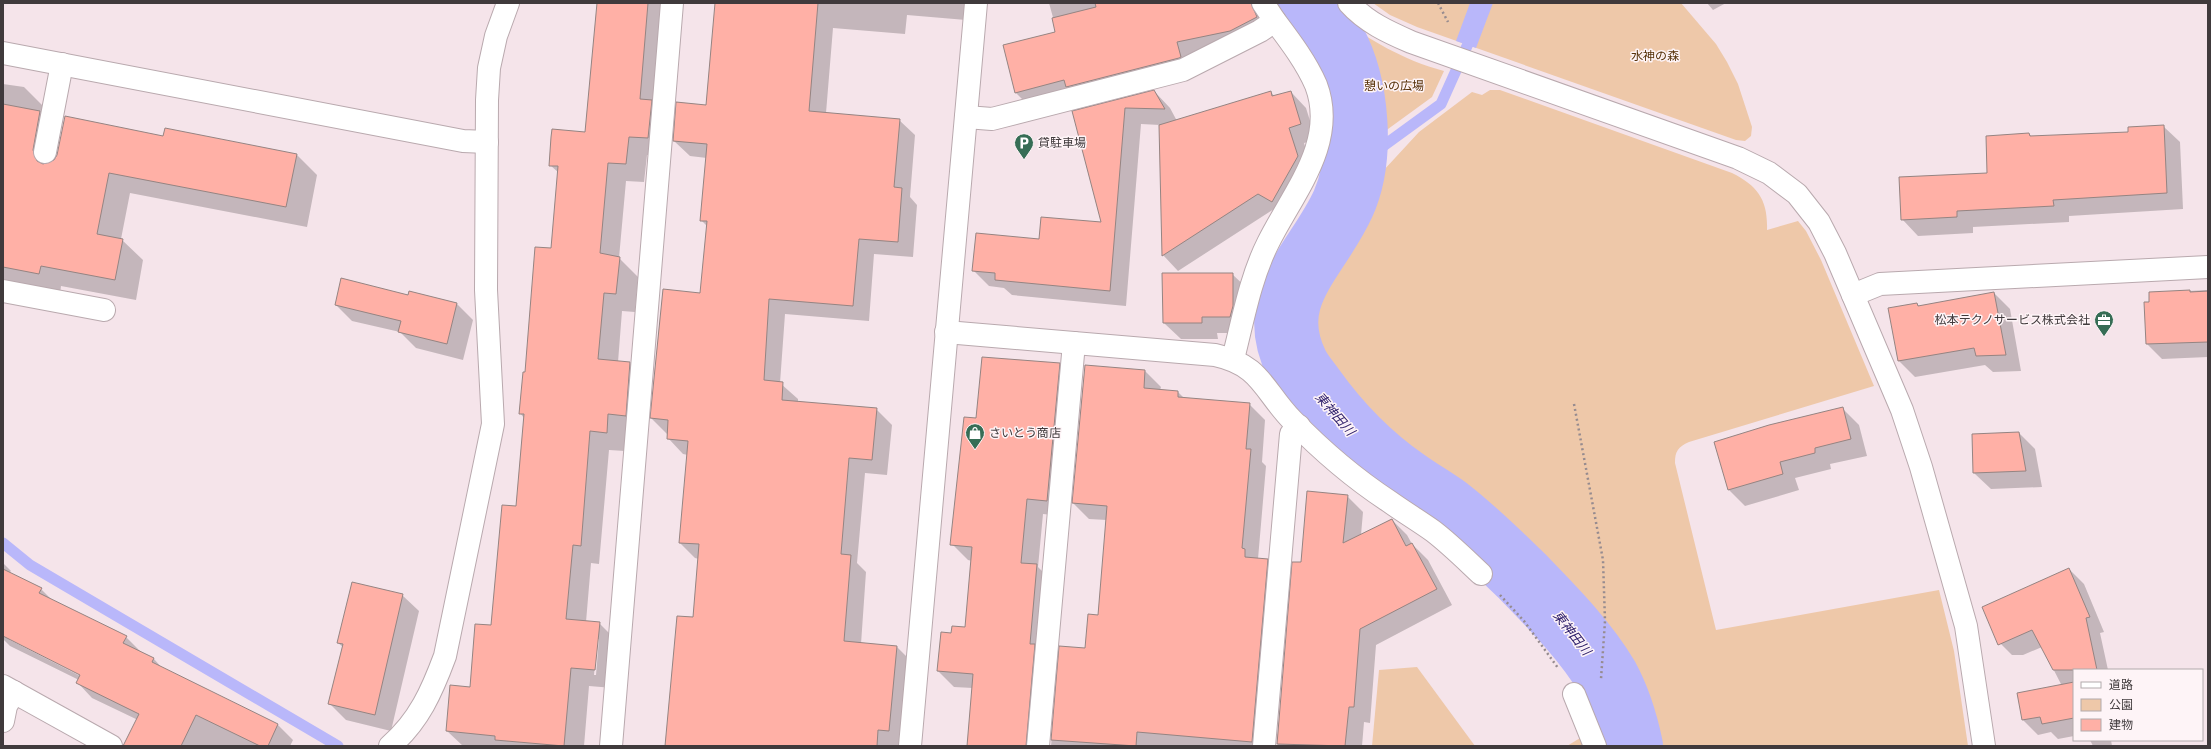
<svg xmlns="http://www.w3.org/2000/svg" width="2211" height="749" font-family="'Roboto Condensed','Noto Sans JP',sans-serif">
	<rect width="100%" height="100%" fill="#f5e4ea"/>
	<g fill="#eec8a9">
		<polygon points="1373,3 1681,3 1716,44 1727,62 1738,84 1752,127 1751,136 1745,141 1736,140 1417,27 1390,15"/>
		<path d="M 1336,16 C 1370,40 1403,60 1444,71 L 1432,97 L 1366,145 L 1367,121 L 1360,77 Z"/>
		<path d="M 1490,90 L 1500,90 L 1732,173 C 1758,186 1768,200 1767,230 L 1798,221 L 1806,231 L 1821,260 L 1874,386 L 1689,442 C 1678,447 1675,451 1675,463 L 1716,630 L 1939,590 L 1954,651 L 1968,746 L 1647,746 C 1642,720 1634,693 1621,669 C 1595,623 1549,578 1510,542 C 1450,486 1377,448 1328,381 C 1318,368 1308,355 1304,340 C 1300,326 1303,312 1305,298 L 1383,171 L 1419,132 L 1472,92 L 1482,95 Z"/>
		<polygon points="1417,667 1475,746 1372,746 1379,670"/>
		<polygon points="1608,721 1615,746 1567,746"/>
	</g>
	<polygon fill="#b9b7fa" points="1470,3 1493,3 1476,48 1456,41"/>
	<g fill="#0003" fill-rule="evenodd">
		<path d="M 598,3 L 668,3 L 667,157 L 647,155 L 644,182 L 626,181 L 619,258 L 638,277 L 635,312 L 622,311 L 618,362 L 630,363 L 648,381 L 625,451 L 609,450 L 599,564 L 591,563 L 586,622 L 599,623 L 618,642 L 613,688 L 589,686 L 584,746 L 463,746 L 447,731 L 471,688 L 491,626 L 517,507 L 524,418 L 520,413 L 526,373 L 552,249 L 559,173 L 550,165 L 586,133 ZM 597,639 L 599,639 L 596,675 L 594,675 Z"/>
		<polygon points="737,3 967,3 966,20 907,15 905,34 833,28 826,113 899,120 915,135 910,197 917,205 913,257 874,254 869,321 785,314 780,383 798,399 798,402 876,409 892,425 887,475 865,473 857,563 866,572 861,644 897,647 912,662 904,746 666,746 693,618 699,559 695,558 680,543 688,455 683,454 668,438 667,434 651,418 701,294 708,227 701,220 707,158 690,156 674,141 707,106"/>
		<polygon points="1049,3 1252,3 1260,11 1267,36 1032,109 1016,93 1057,32"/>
		<polygon points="1707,3 1726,3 1713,10"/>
		<polygon points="3,84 24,87 45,108 43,116 60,133 56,156 164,137 296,154 317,175 307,227 130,193 121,239 143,260 136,300 61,286 60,294 3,295"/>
		<polygon points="1154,91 1170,108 1177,121 1271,92 1275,97 1291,92 1306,108 1316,140 1304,143 1313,172 1274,209 1178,271 1163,255 1160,125 1141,124 1126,306 1012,295 1004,288 989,286 973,270 1040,240 1102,224 1073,112"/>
		<polygon points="2163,126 2180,142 2183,209 2069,216 2069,222 1973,227 1973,233 1918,236 1902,219 1988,174 2029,134 2032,137 2129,133"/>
		<polygon points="1232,274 1249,290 1246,333 1217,333 1218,339 1181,339 1164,323"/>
		<polygon points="2208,290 2208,357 2162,359 2147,344 2150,293"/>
		<polygon points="1994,293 2010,309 2021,371 1993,372 1985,365 1915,377 1899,361 1917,304 1919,306"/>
		<polygon points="409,296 456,303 473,320 463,360 416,348 400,332 352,321 336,305"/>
		<polygon points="1059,364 1075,380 1063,516 1043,514 1038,567 1052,581 1043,746 968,746 973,688 954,687 938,671 952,634 966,628 972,561 968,560 952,544 977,419"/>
		<polygon points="1145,371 1161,387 1160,390 1178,392 1185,399 1249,404 1265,420 1262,462 1266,466 1258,559 1267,560 1283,576 1268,746 1051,746 1060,647 1086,649 1098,616 1107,520 1089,519 1073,503"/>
		<polygon points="1843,409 1859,425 1867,456 1830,464 1831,469 1795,478 1799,490 1745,506 1729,490"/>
		<polygon points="2019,433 2035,449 2042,487 1991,489 1974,473 1973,435"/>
		<polygon points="1347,496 1363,512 1361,535 1391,519 1407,535 1412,544 1428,560 1452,605 1376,645 1370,723 1364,722 1362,746 1278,746 1293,563 1302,564"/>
		<path d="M 3,563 L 11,571 L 9,573 L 41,589 L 54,602 L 126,637 L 141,652 L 154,659 L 162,668 L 278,725 L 293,740 L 290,746 L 139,746 L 138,720 L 92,698 L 78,683 L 79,680 L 10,646 L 3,639 ZM 10,638 L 85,676 L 84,678 L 10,640 Z"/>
		<polygon points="2069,569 2084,584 2104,632 2100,633 2108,670 2074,670 2074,736 2058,739 2051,732 2038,735 2023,720 2018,693 2062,686 2042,647 2023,655 2012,655 1997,640"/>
		<polygon points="402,595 419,611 391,731 346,720 329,703 343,647 338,643"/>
		<polygon points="2090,740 2111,740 2112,746 2093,746"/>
	</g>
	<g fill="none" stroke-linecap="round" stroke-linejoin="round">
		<g stroke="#b9b7fa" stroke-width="11">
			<polyline points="1353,168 1441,104 1476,26 1480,3"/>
			<polyline points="3,543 30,565 338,746"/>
		</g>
		<path stroke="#b9b7fa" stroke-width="64" d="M 1309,3 C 1317,15 1327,28 1334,41 C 1358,85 1364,158 1343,204 C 1317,261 1263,297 1297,365 C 1301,373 1308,381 1313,388 C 1338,423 1370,456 1406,481 C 1420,491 1434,499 1448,509 C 1474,529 1498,553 1522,576 C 1552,607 1585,640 1607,677 C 1619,699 1626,722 1631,746"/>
	</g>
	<g fill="#ffb0a6" stroke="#958482">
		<polygon points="597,3 648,3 640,99 652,100 648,138 629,137 626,164 608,163 600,253 620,257 616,294 604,293 598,359 630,362 626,416 608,414 607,433 590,431 581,546 573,545 566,619 600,622 595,670 571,668 564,746 495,740 495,736 446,731 450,685 470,687 475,624 491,625 502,505 516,506 524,414 519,414 523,372 525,372 535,247 551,248 558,166 549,166 551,137 552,129 585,132"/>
		<polygon points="715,3 818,3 809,111 900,119 894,187 902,188 898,242 859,239 853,306 769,299 764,380 783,382 782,400 877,408 872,460 849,458 841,554 851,555 844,641 897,646 889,731 878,730 877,746 665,746 677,616 693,617 699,544 679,543 688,441 667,439 668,420 650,418 663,289 700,293 707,221 700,221 707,144 673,141 676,102 706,105"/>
		<polygon points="1095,3 1251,3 1257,17 1230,31 1177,42 1181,57 1179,58 1066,87 1064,80 1015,93 1003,45 1055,32 1052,18 1096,7"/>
		<polygon points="1154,90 1165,109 1125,108 1110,291 995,280 995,273 972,271 976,233 1039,239 1041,217 1101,222 1072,111"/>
		<polygon points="1271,91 1272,96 1291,91 1301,124 1289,128 1298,156 1272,202 1258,194 1162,256 1159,125"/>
		<polygon points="3,104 40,111 33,150 37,161 43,164 54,160 57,155 65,116 163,136 165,128 297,154 286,207 109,173 97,234 123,239 115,280 41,266 39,274 3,267"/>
		<polygon points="2164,125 2167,193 2053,200 2054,206 1957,211 1957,217 1901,220 1899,177 1987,173 1986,136 2029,133 2030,136 2128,132 2128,127"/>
		<polygon points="1162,273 1233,273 1233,306 1230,317 1202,317 1202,323 1163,323"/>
		<polygon points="341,278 408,295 409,291 457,303 447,344 398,332 401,321 335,305"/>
		<polygon points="2190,290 2190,292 2208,291 2208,342 2146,344 2144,302 2149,302 2149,292"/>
		<polygon points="1994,292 2006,355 1976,356 1974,348 1898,361 1888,308 1917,303 1918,306"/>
		<polygon points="982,357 1060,363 1047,501 1027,499 1021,563 1037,564 1030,644 1035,644 1026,746 967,746 973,674 937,671 941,632 951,633 952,626 965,627 972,547 950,545 964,417 976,418"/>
		<polygon points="1085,365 1145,370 1144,388 1178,391 1178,397 1250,403 1246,449 1251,449 1242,548 1245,549 1245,557 1268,559 1252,742 1137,732 1136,746 1051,740 1059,646 1085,648 1088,614 1098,615 1107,506 1072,503"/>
		<polygon points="1843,407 1851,439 1815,448 1815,453 1780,462 1783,474 1728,490 1714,442 1769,425"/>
		<polygon points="2019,432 2026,471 1973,473 1972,434"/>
		<polygon points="1307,491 1348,495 1343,543 1392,519 1406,546 1412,543 1437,589 1360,629 1354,707 1349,707 1345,746 1277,744 1292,562 1301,562"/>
		<polygon points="2069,568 2090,617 2086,618 2097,670 2053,670 2032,630 1998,645 1982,607"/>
		<polygon points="3,569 42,588 39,593 127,636 123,643 154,658 152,662 278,724 268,746 260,746 196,715 181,746 123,746 139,714 76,683 80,675 3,636"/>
		<polygon points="352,582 403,594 375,715 328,704 343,644 337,643"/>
		<polygon points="2074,682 2074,718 2042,724 2040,717 2022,720 2017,693"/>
	</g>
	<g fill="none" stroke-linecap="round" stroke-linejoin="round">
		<defs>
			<g id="minor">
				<path d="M 1349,3 C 1366,22 1388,32 1411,42 L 1738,158 L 1769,173 L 1797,194 L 1819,222 L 1835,253 L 1902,410 L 1921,467 L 1966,626 L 1984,746"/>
				<polyline points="3,53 463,141 487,142"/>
				<polyline points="966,117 992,119 1183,70 1260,31 1275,21 1263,3"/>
				<polyline points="45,152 62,64"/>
				<polyline points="3,291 104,310"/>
				<polyline points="1853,295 1880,284 2208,267"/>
				<path d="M 946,332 L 1215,355 C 1261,365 1263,390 1292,420 C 1321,450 1355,479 1390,502 C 1404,512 1419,521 1433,531 C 1450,544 1465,559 1481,574"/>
				<path d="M 1233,359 C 1243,320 1250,279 1268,243 C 1292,194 1338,143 1316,85 C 1306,62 1290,41 1275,21"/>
				<polyline points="3,686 111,746"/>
				<polyline points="1574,694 1595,746"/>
				<polyline points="3,721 6,706 14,692"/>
				<path d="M 390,746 C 419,721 432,691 445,656 L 493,424 L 486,290 L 487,100 L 489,68 L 496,36 L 508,3"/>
				<polyline points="611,746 672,3"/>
				<polyline points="910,746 976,3"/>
				<polyline points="1038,746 1074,343"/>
				<polyline points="1264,746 1291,434 1299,426"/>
			</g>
		</defs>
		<use href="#minor" stroke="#b9a9ae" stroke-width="24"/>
		<g stroke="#968b8f" stroke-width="2.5" stroke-dasharray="2 3" stroke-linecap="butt">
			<polyline points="1438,3 1448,22"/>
			<polyline points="1574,404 1603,560 1605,621 1601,679"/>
			<polyline points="1500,595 1524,621 1558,668"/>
		</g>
		<use href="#minor" stroke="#fff" stroke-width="22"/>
	</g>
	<defs>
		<symbol id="parking-pin" viewBox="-11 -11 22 30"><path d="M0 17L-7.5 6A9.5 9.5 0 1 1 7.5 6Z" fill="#366d55" stroke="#fef4f7"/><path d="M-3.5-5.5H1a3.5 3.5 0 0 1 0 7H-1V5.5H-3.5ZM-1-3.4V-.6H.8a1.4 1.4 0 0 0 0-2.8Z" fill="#fff"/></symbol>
		<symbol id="office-pin" viewBox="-11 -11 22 30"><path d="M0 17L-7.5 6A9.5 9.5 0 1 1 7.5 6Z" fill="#366d55" stroke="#fef4f7"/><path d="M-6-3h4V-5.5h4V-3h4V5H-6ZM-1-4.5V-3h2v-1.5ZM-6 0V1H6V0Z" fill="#fff"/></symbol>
		<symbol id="shop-pin" viewBox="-11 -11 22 30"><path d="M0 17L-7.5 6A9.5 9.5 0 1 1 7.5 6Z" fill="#366d55" stroke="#fef4f7"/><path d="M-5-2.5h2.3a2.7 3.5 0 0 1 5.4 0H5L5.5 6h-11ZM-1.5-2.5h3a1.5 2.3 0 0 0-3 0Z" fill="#fff"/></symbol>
	</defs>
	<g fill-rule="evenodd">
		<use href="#parking-pin" x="1013" y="132" width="22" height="30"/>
		<use href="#office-pin" x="2093" y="309" width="22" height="30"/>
		<use href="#shop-pin" x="964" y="422" width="22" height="30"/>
	</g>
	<g text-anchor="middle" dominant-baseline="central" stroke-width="3" stroke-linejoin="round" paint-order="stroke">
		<g font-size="12" fill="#573109" stroke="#fef4f7">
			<text x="1655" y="56">水神の森</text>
			<text x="1394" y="86">憩いの広場</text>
		</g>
		<g font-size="12" fill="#403a3c" stroke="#fef4f7" text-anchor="start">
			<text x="1038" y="143">貸駐車場</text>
			<text x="2090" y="320" text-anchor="end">松本テクノサービス株式会社</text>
			<text x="989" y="433">さいとう商店</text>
		</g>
		<g font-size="13" font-style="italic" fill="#2f206c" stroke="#fef4f7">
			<text transform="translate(1335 414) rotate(49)">東神田川</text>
			<text transform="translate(1572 633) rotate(52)">東神田川</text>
		</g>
	</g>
	<rect width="2211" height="749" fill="none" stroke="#403a3c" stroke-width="8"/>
	<rect x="2073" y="669" width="130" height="72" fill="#fef4f7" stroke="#b2aaac"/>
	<rect x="2081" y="682" width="20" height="6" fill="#ffffff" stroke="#b2aaac"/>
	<text x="2109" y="689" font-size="12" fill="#403a3c">道路</text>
	<rect x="2081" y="699" width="20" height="12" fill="#eec8a9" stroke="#b2aaac"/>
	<text x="2109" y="709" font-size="12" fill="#403a3c">公園</text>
	<rect x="2081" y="719" width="20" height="12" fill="#ffb0a6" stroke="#b2aaac"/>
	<text x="2109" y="729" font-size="12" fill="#403a3c">建物</text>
</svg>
